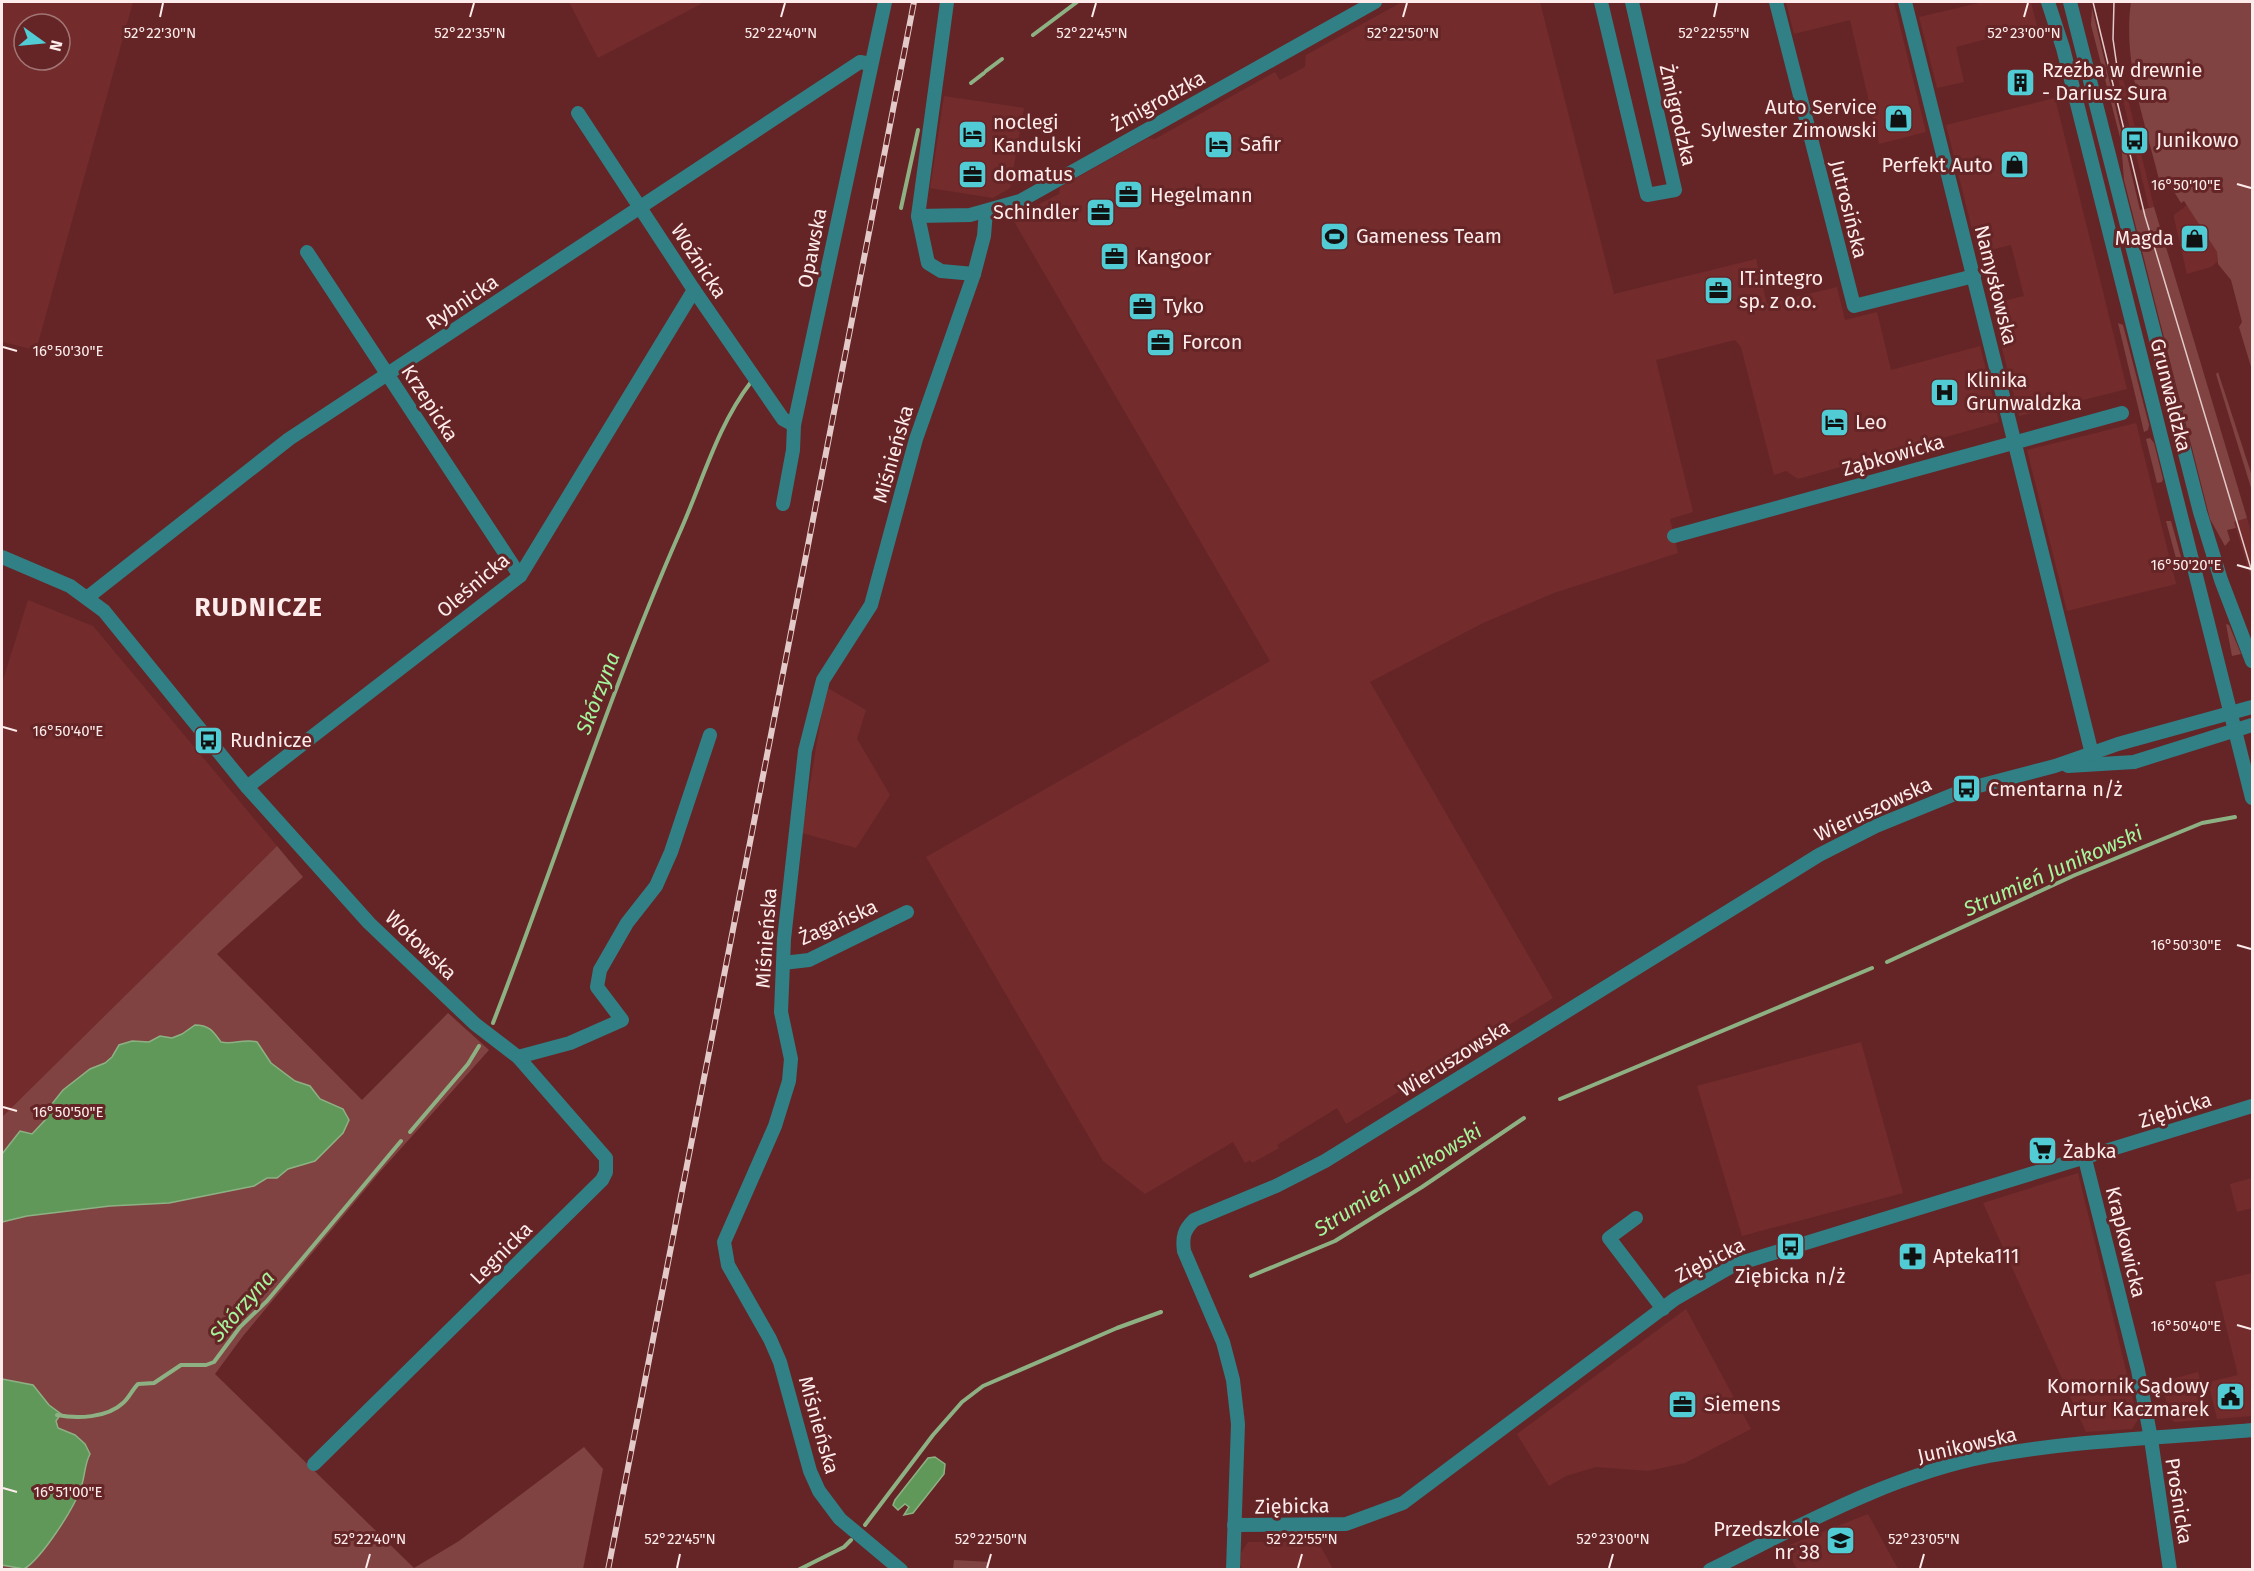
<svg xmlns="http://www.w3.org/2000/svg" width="2254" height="1571" font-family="'Fira Sans',sans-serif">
	<rect width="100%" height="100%" fill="#652526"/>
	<g fill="#732b2c" fill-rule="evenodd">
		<path d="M 2,2 L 133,2 L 36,350 L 2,342 ZM 24,24 L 60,24 L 60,60 L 24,60 Z"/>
		<polygon points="569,2 700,2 701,4 598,58"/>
		<polygon points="1402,2 1540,2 1614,294 1756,259 1767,304 1837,287 1845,320 1877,312 1891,370 1980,346 1999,422 1798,479 1786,471 1774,475 1741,347 1735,340 1656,360 1693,512 1670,519 1678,553 1554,593 1483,623 1370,682 1553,998 1346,1124 1337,1108 1277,1145 1279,1148 1252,1163 1250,1160 1245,1163 1233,1142 1145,1194 1103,1161 926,857 1270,661 1012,218 1059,194 1060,187 1148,138 1155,139 1275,72 1280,80 1305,67 1306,55"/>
		<polygon points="1786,2 1894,2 1926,132 1879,144 1850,20 1794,34"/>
		<polygon points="1983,2 2031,2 2037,26 1956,47 1964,82 1937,88 1919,17"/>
		<polygon points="2121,70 2154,207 2149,208 2116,71"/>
		<polygon points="944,96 1024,108 1010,188 993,198 930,188"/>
		<polygon points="2055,98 2127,389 2019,416 1991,304 2024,296 2011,245 1978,253 1946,125"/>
		<polygon points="2187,205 2217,252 2217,262 2211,267 2187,274 2174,218 2174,215"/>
		<polygon points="2136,423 2176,584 2067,611 2027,450"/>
		<polygon points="2247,518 2252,535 2252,581 2234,522"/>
		<polygon points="28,600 93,626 277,846 2,1117 2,683"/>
		<polygon points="826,687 866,710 857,739 890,795 856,848 802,833"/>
		<polygon points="1861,1042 1903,1193 1742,1236 1697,1086"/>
		<polygon points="2078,1173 2138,1420 2132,1429 2086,1432 1983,1203"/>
		<polygon points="2252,1178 2252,1208 2237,1212 2230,1184"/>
		<polygon points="2252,1273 2252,1416 2217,1419 2208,1382 2238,1375 2215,1282"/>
		<polygon points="1686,1309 1751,1429 1685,1463 1648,1471 1596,1467 1566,1476 1549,1486 1517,1434"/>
		<polygon points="2198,1372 2210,1419 2175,1422 2171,1419 2161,1382"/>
		<polygon points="1868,1514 1898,1569 1797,1569 1784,1547"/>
		<polygon points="1248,1542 1318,1542 1333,1569 1243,1569 1240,1565 1241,1553"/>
	</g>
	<g fill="#804342">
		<path d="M 2131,2 L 2252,2 L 2252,370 L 2239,327 L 2242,322 L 2231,280 L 2218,264 L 2217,252 L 2184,201 L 2181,203 L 2170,185 L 2161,187 C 2147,128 2122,63 2131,2 Z"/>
		<polygon points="2092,8 2140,210 2154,207 2247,518 2234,522 2236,528 2227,530 2230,540 2225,546 2210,519 2124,180 2121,141 2091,25"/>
		<polygon points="2118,323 2123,325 2149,425 2148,430 2144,432"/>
		<polygon points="2218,372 2252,476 2252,491 2216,374"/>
		<polygon points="2150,438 2154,443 2163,479 2162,482 2157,483 2146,439"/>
		<polygon points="2166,521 2171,521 2181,557 2177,562"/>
		<polygon points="2226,624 2229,625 2241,654 2232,656"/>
		<polygon points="277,846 303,877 217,954 362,1100 448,1013 489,1050 379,1173 243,1336 215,1374 414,1568 459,1541 584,1447 603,1469 583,1569 2,1570 2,1117"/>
		<polygon points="954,1560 990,1562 988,1569 953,1569"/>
	</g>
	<g fill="#5f9858" stroke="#8eb184" stroke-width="1.5">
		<path d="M 195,1025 C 209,1025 213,1031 221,1042 C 234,1045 244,1038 257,1042 L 271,1063 L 295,1081 L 310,1086 L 320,1099 L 343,1109 L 349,1120 L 343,1133 L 315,1161 L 288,1169 L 277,1178 L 267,1178 L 254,1186 L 169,1203 L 110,1206 L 27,1216 L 2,1222 L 2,1154 L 20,1131 L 32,1134 L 46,1119 L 51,1105 L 63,1090 L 90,1069 L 105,1063 L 112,1057 L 119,1045 L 132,1041 L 149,1042 L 160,1036 L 172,1038 L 182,1034 Z"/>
		<path d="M 2,1379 L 33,1385 L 49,1405 L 61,1414 L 56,1421 L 58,1428 L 75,1435 L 85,1444 L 90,1454 C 84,1465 85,1479 80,1490 C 73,1510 41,1559 24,1569 L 2,1565 Z"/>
		<polygon points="935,1457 945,1464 944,1474 913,1513 904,1515 909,1507 905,1504 898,1510 893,1505 895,1500 928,1458"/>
	</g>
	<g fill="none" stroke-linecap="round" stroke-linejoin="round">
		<g stroke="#8eb184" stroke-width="4">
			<polyline points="1033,35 1077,2"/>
			<polyline points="986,71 1002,59"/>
			<polyline points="971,83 984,73"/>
			<polyline points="901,208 918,130"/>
			<polyline points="1887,962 2075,875 2202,823 2235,817"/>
			<path d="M 493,1023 C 556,860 609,694 679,534 C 702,483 717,426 751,382"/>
			<polyline points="1560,1099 1872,968"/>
			<polyline points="410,1132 468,1064 479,1046"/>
			<polyline points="1251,1276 1335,1241 1422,1187 1524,1118"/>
			<path d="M 57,1415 C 77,1419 107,1418 123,1403 C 129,1398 132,1390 138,1384 L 154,1383 L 181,1365 L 206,1365 L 214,1362 L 240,1327 L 267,1301 L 401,1141"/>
			<polyline points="865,1525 933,1435 962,1402 983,1386 1117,1328 1161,1312"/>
			<polyline points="798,1570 844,1547 851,1540"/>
		</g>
		<g stroke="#308086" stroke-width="14">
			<polyline points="947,2 918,216 928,263 941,271 974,274"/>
			<polyline points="1601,2 1647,195 1675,190 1632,2"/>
			<polyline points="1776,2 1854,306 1974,276"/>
			<polyline points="1905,2 2092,754"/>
			<polyline points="2048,2 2063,48 2252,798"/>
			<polyline points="2070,2 2200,512 2221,580 2252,661"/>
			<polyline points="578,113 694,290 783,419 794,425"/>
			<polyline points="918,216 970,215 1020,201 1375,2"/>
			<polyline points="307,252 520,576"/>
			<polyline points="783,504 793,450 794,425 885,2"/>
			<polyline points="1674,536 2122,413"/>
			<polyline points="2,557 70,586 104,611 247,787 369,923 475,1024 518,1057 606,1158 606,1172 602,1180 314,1464"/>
			<polyline points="88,597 289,439 860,62 871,64"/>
			<polyline points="2068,766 2134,762 2252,725"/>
			<polyline points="247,787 520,576 694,290"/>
			<polyline points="783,963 809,960 907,912"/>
			<polyline points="518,1057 570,1043 622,1020 597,987 600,970 627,923 656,886 671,852 710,735"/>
			<polyline points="2085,1159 2138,1370 2151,1439 2170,1570"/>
			<polyline points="1636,1218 1609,1238 1663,1309"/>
			<polyline points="1234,1525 1346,1524 1403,1503 1675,1299 1734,1265 2252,1106"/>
			<polyline points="901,1570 840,1519 819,1491 810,1471 780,1362 770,1339 728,1265 724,1242 775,1126 789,1081 791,1059 781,1012 784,939 805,751 823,680 871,605 916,439 974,274 984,236 986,211"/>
			<path d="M 1233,1570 L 1238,1424 L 1233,1380 L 1223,1342 L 1184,1251 C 1182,1237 1184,1230 1194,1220 L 1276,1186 L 1325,1161 L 1819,855 L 1876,826 L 1967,789 L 2055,766 L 2118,744 L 2252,707"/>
			<path d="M 1710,1570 C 1800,1526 1890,1475 1989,1456 C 2075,1440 2165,1438 2252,1430"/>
		</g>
		<g stroke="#e3cac9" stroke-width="1.5">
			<polyline points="2093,2 2145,216 2252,572"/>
			<polyline points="2114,2 2113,39 2117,67"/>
		</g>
		<defs>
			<polyline id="rail" points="608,1570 914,2"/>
		</defs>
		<use href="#rail" stroke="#e3cac9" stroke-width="6"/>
		<use href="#rail" stroke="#652526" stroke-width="4" stroke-dasharray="11" stroke-linecap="butt"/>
	</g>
	<path fill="none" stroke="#fdeceb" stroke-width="2" d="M 160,17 L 163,3M 470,17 L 474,3M 781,17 L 785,3M 1092,17 L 1096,3M 1403,17 L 1407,3M 1714,17 L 1717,3M 2024,17 L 2028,3M 2237,184 L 2251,188M 3,347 L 17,351M 2237,565 L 2251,569M 3,727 L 17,731M 2237,945 L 2251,949M 3,1107 L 17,1111M 2237,1325 L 2251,1329M 3,1488 L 17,1492M 366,1568 L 370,1554M 677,1568 L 680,1554M 987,1568 L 991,1554M 1298,1568 L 1302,1554M 1609,1568 L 1613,1554M 1920,1568 L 1924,1554"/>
	<defs>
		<symbol id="building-square" viewBox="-11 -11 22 22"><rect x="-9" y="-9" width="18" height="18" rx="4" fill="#51ccd5" stroke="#652526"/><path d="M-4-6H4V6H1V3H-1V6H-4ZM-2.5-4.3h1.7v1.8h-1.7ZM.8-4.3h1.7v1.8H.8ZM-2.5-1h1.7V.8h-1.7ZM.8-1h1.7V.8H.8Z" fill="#111"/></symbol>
		<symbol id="shop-square" viewBox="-11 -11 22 22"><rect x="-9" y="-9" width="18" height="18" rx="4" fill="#51ccd5" stroke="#652526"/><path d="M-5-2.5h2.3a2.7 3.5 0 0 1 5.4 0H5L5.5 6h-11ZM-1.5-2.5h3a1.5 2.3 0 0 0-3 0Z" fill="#111"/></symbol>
		<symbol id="hotel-square" viewBox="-11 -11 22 22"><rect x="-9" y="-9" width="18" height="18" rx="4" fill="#51ccd5" stroke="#652526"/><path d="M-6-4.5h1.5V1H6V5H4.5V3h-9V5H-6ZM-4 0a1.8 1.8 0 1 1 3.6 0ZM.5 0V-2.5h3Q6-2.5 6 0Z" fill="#111"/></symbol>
		<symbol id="bus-square" viewBox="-11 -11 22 22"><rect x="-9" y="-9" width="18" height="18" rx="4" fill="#51ccd5" stroke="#652526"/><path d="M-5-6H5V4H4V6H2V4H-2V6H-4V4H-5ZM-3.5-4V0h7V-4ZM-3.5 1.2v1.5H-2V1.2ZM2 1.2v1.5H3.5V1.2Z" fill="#111"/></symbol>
		<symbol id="office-square" viewBox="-11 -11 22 22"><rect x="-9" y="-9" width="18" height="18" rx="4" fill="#51ccd5" stroke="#652526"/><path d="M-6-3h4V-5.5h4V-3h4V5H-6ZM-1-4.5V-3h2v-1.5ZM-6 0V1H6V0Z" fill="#111"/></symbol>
		<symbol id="stadium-square" viewBox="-11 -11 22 22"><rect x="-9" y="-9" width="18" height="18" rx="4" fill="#51ccd5" stroke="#652526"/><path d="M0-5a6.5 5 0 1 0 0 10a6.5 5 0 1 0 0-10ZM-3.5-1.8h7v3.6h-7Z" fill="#111"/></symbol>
		<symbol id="hospital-square" viewBox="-11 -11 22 22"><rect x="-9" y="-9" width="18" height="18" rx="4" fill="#51ccd5" stroke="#652526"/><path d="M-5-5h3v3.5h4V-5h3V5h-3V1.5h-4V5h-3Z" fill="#111"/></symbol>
		<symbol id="supermarket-square" viewBox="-11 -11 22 22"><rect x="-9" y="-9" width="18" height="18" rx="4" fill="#51ccd5" stroke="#652526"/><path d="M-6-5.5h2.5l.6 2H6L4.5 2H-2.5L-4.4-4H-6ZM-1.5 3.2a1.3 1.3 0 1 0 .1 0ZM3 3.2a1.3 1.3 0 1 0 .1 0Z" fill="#111"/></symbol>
		<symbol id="pharmacy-square" viewBox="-11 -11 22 22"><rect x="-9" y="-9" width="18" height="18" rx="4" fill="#51ccd5" stroke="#652526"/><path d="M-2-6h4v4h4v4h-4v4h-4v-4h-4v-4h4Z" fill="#111"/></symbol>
		<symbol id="civic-square" viewBox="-11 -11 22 22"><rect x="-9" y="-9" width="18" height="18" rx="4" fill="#51ccd5" stroke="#652526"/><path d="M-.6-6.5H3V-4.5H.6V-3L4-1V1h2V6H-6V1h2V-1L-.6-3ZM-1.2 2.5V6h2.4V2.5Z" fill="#111"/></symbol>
		<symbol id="school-square" viewBox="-11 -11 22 22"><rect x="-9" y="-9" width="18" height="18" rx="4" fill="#51ccd5" stroke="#652526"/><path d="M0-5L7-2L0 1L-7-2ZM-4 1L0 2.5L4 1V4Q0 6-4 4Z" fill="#111"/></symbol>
	</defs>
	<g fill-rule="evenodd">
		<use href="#building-square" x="2004" y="66" width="33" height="33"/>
		<use href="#shop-square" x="1882" y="102" width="33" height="33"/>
		<use href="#hotel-square" x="956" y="118" width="33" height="33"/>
		<use href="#bus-square" x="2118" y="124" width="33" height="33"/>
		<use href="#hotel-square" x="1202" y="128" width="33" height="33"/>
		<use href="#shop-square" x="1998" y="148" width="33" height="33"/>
		<use href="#office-square" x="956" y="158" width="33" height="33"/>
		<use href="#office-square" x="1112" y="178" width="33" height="33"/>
		<use href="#office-square" x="1084" y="196" width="33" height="33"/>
		<use href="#stadium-square" x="1318" y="220" width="33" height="33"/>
		<use href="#shop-square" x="2178" y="222" width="33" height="33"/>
		<use href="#office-square" x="1098" y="240" width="33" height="33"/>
		<use href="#office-square" x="1702" y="274" width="33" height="33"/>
		<use href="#office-square" x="1126" y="290" width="33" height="33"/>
		<use href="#office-square" x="1144" y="326" width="33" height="33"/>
		<use href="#hospital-square" x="1928" y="376" width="33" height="33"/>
		<use href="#hotel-square" x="1818" y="406" width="33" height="33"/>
		<use href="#bus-square" x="192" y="724" width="33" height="33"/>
		<use href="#bus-square" x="1950" y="772" width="33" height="33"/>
		<use href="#supermarket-square" x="2026" y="1134" width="33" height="33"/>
		<use href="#bus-square" x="1774" y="1230" width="33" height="33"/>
		<use href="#pharmacy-square" x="1896" y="1240" width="33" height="33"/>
		<use href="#civic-square" x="2214" y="1380" width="33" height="33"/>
		<use href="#office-square" x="1666" y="1388" width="33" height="33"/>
		<use href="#school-square" x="1824" y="1524" width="33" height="33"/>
	</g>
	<g text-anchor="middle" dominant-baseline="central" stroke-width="6" stroke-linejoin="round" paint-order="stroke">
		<g font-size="20" fill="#fdeceb" stroke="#652526" text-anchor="start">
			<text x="2042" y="70">Rzeźba w drewnie<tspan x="2042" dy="23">- Dariusz Sura</tspan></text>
			<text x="1877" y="107" text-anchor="end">Auto Service<tspan x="1877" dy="23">Sylwester Zimowski</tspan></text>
			<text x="993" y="122">noclegi<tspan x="993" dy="23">Kandulski</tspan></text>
			<text x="2156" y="140">Junikowo</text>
			<text x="1240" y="144">Safir</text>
			<text x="1993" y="165" text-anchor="end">Perfekt Auto</text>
			<text x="993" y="174">domatus</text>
			<text x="1150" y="195">Hegelmann</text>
			<text x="1079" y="212" text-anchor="end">Schindler</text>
			<text x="1356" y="236">Gameness Team</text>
			<text x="2174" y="238" text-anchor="end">Magda</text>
			<text x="1136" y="257">Kangoor</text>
			<text x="1739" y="278">IT.integro<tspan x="1739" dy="23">sp. z o.o.</tspan></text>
			<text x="1163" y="306">Tyko</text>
			<text x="1182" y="342">Forcon</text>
			<text x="1966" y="380">Klinika<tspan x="1966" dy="23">Grunwaldzka</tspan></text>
			<text x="1855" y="422">Leo</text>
			<text x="230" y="740">Rudnicze</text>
			<text x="1988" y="789">Cmentarna n/ż</text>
			<text x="2063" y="1151">Żabka</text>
			<text x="1933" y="1256">Apteka111</text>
			<text x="1790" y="1276" text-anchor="middle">Ziębicka n/ż</text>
			<text x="2209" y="1386" text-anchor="end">Komornik Sądowy<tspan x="2209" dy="23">Artur Kaczmarek</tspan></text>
			<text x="1704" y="1404">Siemens</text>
			<text x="1820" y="1529" text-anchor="end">Przedszkole<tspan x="1820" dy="23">nr 38</tspan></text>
		</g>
		<g font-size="20" fill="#fdeceb" stroke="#652526">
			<text transform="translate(1158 101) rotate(-29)">Żmigrodzka</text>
			<text transform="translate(1678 115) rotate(77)">Żmigrodzka</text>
			<text transform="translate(1849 209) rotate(76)">Jutrosińska</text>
			<text transform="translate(812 248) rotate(-79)">Opawska</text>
			<text transform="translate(699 261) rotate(57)">Woźnicka</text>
			<text transform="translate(1996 285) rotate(76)">Namysłowska</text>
			<text transform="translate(462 302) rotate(-34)">Rybnicka</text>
			<text transform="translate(2171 395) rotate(76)">Grunwaldzka</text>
			<text transform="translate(430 403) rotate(57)">Krzepicka</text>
			<text transform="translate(893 454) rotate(-74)">Miśnieńska</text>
			<text transform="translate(1893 455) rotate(-16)">Ząbkowicka</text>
			<text transform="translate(473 585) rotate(-40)">Oleśnicka</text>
			<text transform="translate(1873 809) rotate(-25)">Wieruszowska</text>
			<text transform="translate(838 922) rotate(-24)">Żagańska</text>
			<text transform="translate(766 938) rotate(-86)">Miśnieńska</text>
			<text transform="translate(421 945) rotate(44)">Wołowska</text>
			<text transform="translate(1454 1058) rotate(-32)">Wieruszowska</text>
			<text transform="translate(2175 1110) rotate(-18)">Ziębicka</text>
			<text transform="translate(2126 1242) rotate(76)">Krapkowicka</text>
			<text transform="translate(501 1253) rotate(-45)">Legnicka</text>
			<text transform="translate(1710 1260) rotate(-27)">Ziębicka</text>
			<text transform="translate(819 1425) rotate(74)">Miśnieńska</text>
			<text transform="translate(1967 1445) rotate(-13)">Junikowska</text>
			<text transform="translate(2179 1501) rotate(81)">Prośnicka</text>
			<text transform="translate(1292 1506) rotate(-1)">Ziębicka</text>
		</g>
		<g font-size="21" font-style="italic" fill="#a5f59c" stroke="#652526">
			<text transform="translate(598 693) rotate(-69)">Skórzyna</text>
			<text transform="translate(2053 871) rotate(-24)">Strumień Junikowski</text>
			<text transform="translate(1398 1180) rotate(-32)">Strumień Junikowski</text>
			<text transform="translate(242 1306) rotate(-49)">Skórzyna</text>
		</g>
		<g font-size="26" font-weight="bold" letter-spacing="1.5" fill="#fdeceb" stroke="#652526">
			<text x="259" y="607">RUDNICZE</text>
		</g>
	</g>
	<g font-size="15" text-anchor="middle" fill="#fdeceb" stroke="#652526" stroke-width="6" stroke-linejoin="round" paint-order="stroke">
		<text x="160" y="38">52°22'30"N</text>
		<text x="470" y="38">52°22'35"N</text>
		<text x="781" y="38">52°22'40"N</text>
		<text x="1092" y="38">52°22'45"N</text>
		<text x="1403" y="38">52°22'50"N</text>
		<text x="1714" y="38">52°22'55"N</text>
		<text x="2024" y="38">52°23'00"N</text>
		<text x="2186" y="190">16°50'10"E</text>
		<text x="68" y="356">16°50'30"E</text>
		<text x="2186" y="570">16°50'20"E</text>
		<text x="68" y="736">16°50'40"E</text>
		<text x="2186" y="950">16°50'30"E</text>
		<text x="68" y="1117">16°50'50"E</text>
		<text x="2186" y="1331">16°50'40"E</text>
		<text x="68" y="1497">16°51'00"E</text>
		<text x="370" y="1544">52°22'40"N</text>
		<text x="680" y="1544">52°22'45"N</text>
		<text x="991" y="1544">52°22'50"N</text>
		<text x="1302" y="1544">52°22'55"N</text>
		<text x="1613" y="1544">52°23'00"N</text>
		<text x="1924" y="1544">52°23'05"N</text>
	</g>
	<rect width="2254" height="1571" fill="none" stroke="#fdeceb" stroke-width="6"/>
	<g transform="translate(42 42) rotate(105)"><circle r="28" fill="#652526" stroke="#a27575" stroke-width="1.5"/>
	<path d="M0-4.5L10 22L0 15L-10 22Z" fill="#51ccd5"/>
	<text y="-9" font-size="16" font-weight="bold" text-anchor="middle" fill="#fdeceb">N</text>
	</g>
</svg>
